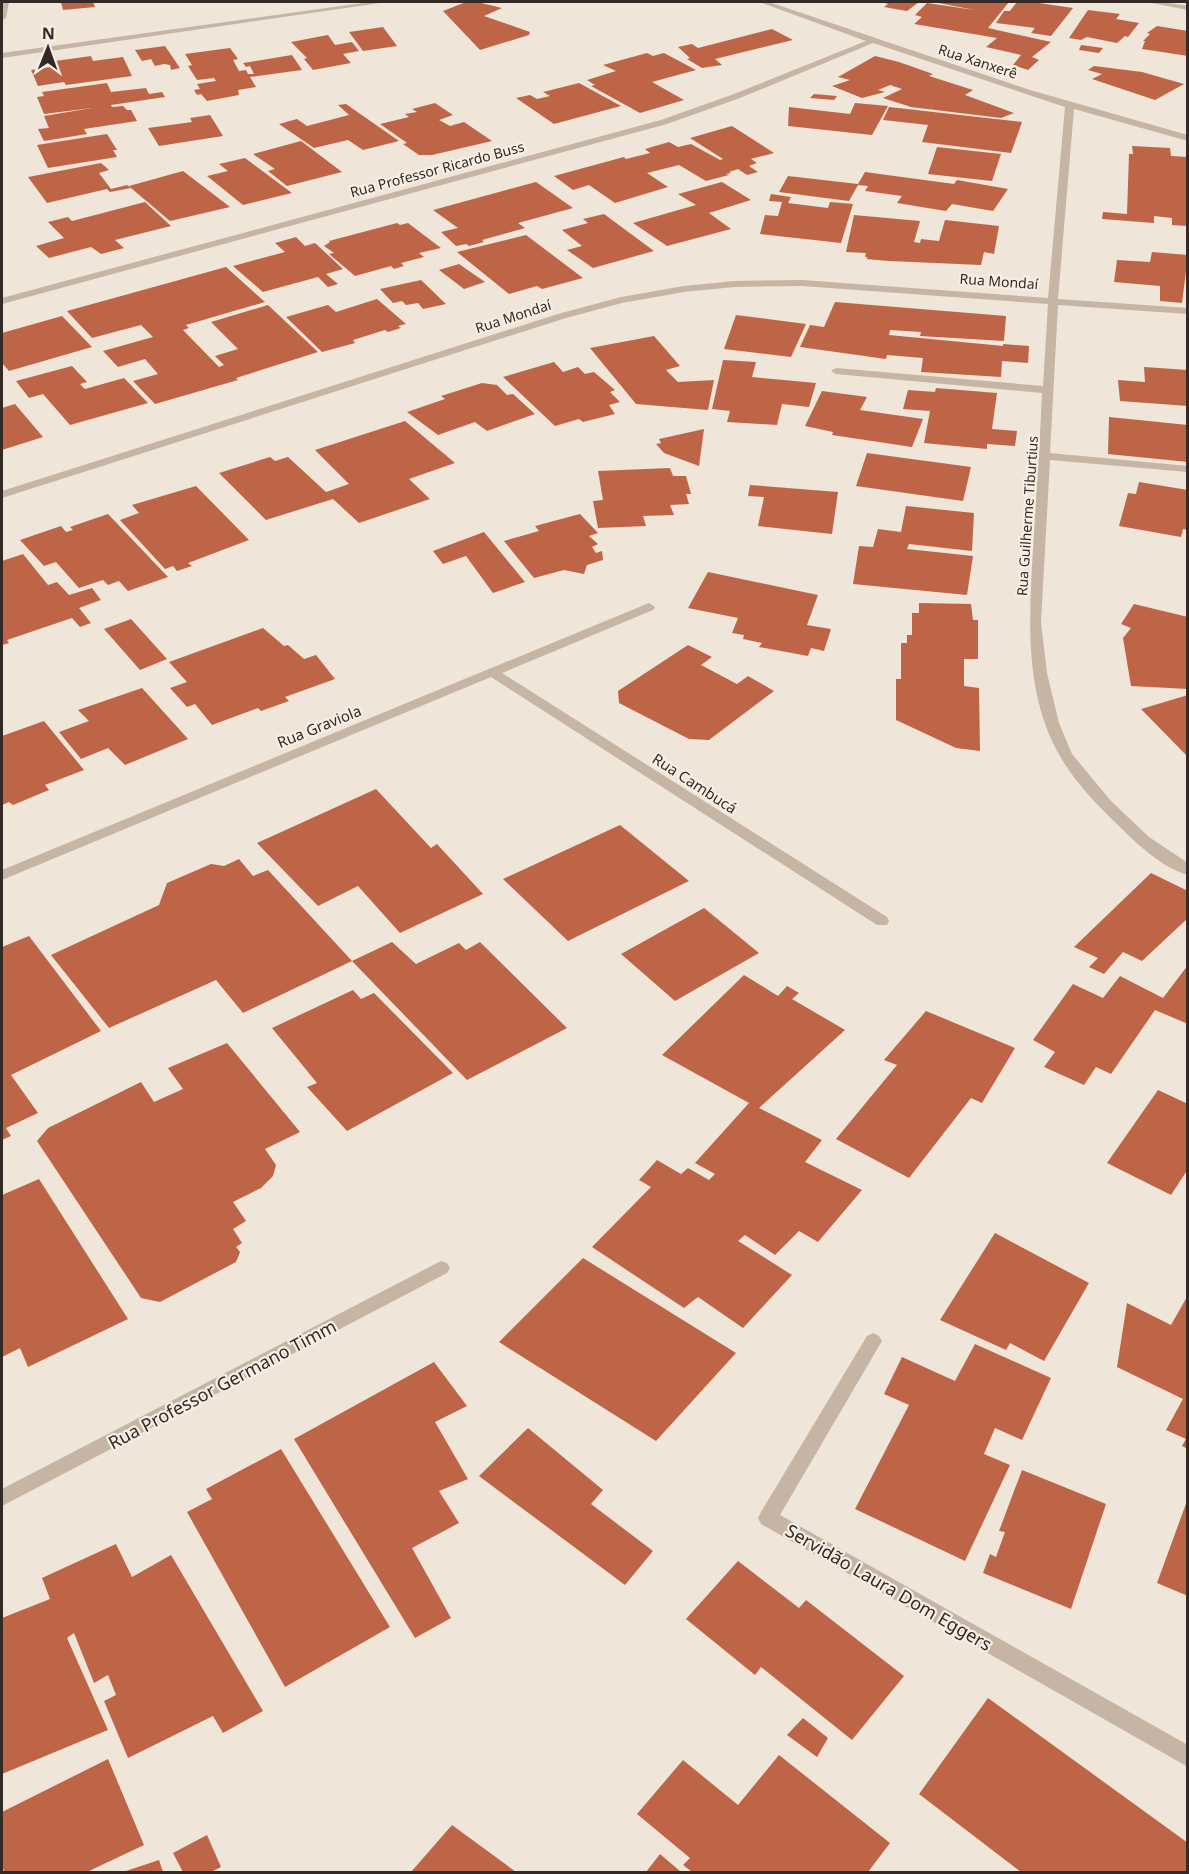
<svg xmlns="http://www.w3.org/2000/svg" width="1189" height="1874" font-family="'Noto Sans',sans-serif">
	<rect width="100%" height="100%" fill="#efe5d8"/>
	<g fill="#bf6547">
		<polygon points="61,2 93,2 95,7 63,10"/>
		<polygon points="466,2 477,2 502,8 484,16 530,32 529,35 480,50 443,11"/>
		<polygon points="882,2 919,2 907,11 884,7 888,4"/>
		<polygon points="933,2 1009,2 988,28 1051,42 1032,57 1039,60 1028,70 1013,65 1021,55 986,47 997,38 914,24 922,17 915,15 927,3 975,10"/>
		<polygon points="1017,2 1032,2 1073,8 1051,36 1031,33 1035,28 996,23 1004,11 1010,11"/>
		<polygon points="1088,10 1120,14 1116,19 1139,23 1128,37 1125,36 1117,43 1087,37 1081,40 1069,38"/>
		<polygon points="1157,26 1188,31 1188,56 1142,49 1145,41 1143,41 1150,34 1147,33"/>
		<polygon points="383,27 397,46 363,51 349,32"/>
		<polygon points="772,29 793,40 715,59 722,65 702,68 687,59 690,58 678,47 692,44 698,48"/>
		<polygon points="328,35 335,45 352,42 359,51 343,54 351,63 313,70 304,59 307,58 291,42"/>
		<polygon points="1081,45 1103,48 1099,53 1079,50"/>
		<polygon points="165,46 180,68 171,70 170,65 164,64 155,66 151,59 142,61 135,50"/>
		<polygon points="230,48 238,59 233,60 239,71 246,70 248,74 254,74 250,66 246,67 243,63 292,55 302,70 250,77 256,87 238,90 239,95 207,101 201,94 197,95 194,90 200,89 197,84 216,81 214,78 197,80 188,66 192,65 185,54"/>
		<polygon points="647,53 653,56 664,53 696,70 652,82 684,100 640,113 591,86 595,85 587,80 616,71 603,65"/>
		<polygon points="91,56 93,61 123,57 132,76 66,85 64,82 38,86 31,70 57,66 55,61"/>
		<polygon points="875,56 899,62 933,74 929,76 973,90 965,95 1014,113 1001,118 911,107 883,98 902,89 890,85 878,90 885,92 862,98 832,86 850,80 838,77"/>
		<polygon points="1094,66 1142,72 1184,84 1155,100 1092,79 1102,74 1088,70"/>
		<polygon points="107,83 111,92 146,88 149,94 162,92 165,97 111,105 112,107 123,106 127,110 131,110 137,121 84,129 87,134 44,141 38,129 49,128 44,116 92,108 44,114 37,97 44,96 42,92"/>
		<polygon points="579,83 621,106 554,124 516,98 530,95 537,99 550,96 543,92"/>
		<polygon points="814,94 837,96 834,100 810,98"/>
		<polygon points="435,103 453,115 439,120 450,126 464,122 492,141 432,155 419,155 403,144 407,143 380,124 409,117 405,114 417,112 412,109"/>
		<polygon points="855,103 888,106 872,135 788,126 789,107 850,114"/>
		<polygon points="346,104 399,141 363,150 348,140 314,148 279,124 297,119 307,126 349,115 338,105"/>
		<polygon points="889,107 1022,122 1011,153 922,142 928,125 883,120"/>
		<polygon points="210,115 223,136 159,146 148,128 192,122 190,118"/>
		<polygon points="732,126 774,153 751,159 757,163 749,166 758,172 747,175 738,169 729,172 731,173 726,174 729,175 706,181 679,165 647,173 668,187 615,203 589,185 573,190 554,176 624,157 626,159 650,153 645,149 669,142 678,147 691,144 720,160 723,159 690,138"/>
		<polygon points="107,134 117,150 113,150 117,157 48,168 37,145"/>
		<polygon points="301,141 342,172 287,186 268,171 275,169 253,154"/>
		<polygon points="1132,146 1170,148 1171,156 1188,157 1188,226 1172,225 1172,218 1154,216 1154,223 1102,219 1103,212 1127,214 1129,154 1133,154"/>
		<polygon points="937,147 1001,154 992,181 928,174"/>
		<polygon points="245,158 292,193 243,205 207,176 228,171 219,164"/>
		<polygon points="101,163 109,170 99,173 111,189 127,185 131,188 129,186 183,171 230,207 170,221 131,188 110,192 107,189 47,203 28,177"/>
		<polygon points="865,172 954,184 957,180 1008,189 993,211 952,204 946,211 897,203 902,196 865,191 868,186 858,185 849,201 779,192 788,176 858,184"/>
		<polygon points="536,182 573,208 518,223 525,228 482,240 484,242 469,246 466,244 456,246 441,232 458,228 433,210"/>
		<polygon points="722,182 751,200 709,213 731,229 667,246 633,223 696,205 678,194"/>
		<polygon points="771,194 791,197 788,203 828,208 830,202 853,204 841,243 760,234 765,215 778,216 782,202 769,201"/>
		<polygon points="145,202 171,226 115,240 124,248 101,254 91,247 49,258 36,246 64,238 48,222 68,217 72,221"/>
		<polygon points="604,214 654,251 593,268 567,250 582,246 562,230 588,223 583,219"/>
		<polygon points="854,215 920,221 914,242 920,243 921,239 939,241 945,220 999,226 994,254 984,252 981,265 889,261 866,259 868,257 865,257 866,253 846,252"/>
		<polygon points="397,223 400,225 408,223 441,248 419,253 424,257 401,263 404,266 394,269 391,266 355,276 329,254 334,253 324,246 330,242 329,241"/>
		<polygon points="526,235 583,278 542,289 537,286 509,294 457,252"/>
		<polygon points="296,237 305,246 315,243 343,269 326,274 338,284 328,287 318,277 263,292 233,266 285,252 275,243"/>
		<polygon points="1152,252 1188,255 1182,303 1160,301 1160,286 1114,282 1117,260 1150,262"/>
		<polygon points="459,264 485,282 464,289 439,270"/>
		<polygon points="226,267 265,302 186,325 189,328 183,330 219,367 224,365 215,356 238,349 211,322 268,305 318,352 236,378 238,380 155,404 133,381 158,374 145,359 118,367 103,351 153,337 141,325 92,338 67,311"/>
		<polygon points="421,280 446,304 423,309 418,303 406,305 402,301 393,303 380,289"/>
		<polygon points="377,299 406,324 398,326 401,328 388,332 385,330 353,340 355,343 322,352 286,317 328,305 336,312"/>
		<polygon points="835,302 1006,316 1004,341 920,336 921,332 890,330 889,335 1003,346 1003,344 1029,346 1028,363 1002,361 1001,377 921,372 923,358 887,355 886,359 800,347 810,325 824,327"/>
		<polygon points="736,315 806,324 791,357 724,349"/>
		<polygon points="62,316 92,347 9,371 2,363 2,333"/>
		<polygon points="654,336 680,366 666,370 678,382 714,380 708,410 636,404 590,348"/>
		<polygon points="723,360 756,362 752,377 816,383 809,407 782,404 777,425 727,422 730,411 712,409"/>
		<polygon points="554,362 563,372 578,367 585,374 594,372 615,390 610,392 620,402 609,405 615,414 583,422 579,419 555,426 503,377"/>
		<polygon points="72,366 87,382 80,384 85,389 124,378 148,403 70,425 43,394 29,398 16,381"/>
		<polygon points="1144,367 1188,370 1188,406 1120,401 1118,380 1145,382"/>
		<polygon points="482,383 497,385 507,395 513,394 535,414 487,431 475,422 438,435 407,412 445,399 441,396"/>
		<polygon points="936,388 997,393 992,429 1017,431 1015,446 987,444 987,449 924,443 930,411 903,409 908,390 935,392"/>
		<polygon points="822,391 867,397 860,410 923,419 912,447 832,435 833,432 805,426"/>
		<polygon points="15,404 43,437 2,450 2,408"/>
		<polygon points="1109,417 1188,425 1188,462 1108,454"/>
		<polygon points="405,421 455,463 409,479 430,499 359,523 333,499 266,520 219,473 270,457 275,461 288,457 326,492 349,484 315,450"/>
		<polygon points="704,429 699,466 664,453 656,444 661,443 659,439"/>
		<polygon points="867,453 971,467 963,501 856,486"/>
		<polygon points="670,468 673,476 686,476 691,494 686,494 689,504 670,505 674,515 643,516 646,526 598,528 593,501 603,500 598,471"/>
		<polygon points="1139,482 1188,490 1188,530 1183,529 1181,537 1119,526 1128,493 1136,494"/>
		<polygon points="750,485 838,492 832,534 758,526 764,497 748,496"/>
		<polygon points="196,486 249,540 188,563 192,566 177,571 173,566 165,569 120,520 139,513 132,505"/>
		<polygon points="906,506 974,513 972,551 909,544 907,549 973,556 967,595 853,584 859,546 873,547 878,529 901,532"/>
		<polygon points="108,514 168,577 128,591 119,581 108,585 103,580 79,588 56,562 44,566 20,540 61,526 66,532 73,530 70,527"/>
		<polygon points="580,514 598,533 589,536 598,544 592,547 596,553 602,551 603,560 587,565 584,574 564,570 534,578 504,541 539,531 535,526"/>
		<polygon points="484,532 525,582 493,593 466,556 443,564 433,551"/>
		<polygon points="23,554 48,585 57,582 69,595 92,588 101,600 79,608 91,623 80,627 72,618 7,640 9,643 2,645 2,561"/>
		<polygon points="708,572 818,595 807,625 831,629 824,651 811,648 808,656 759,647 762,643 743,639 744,635 732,633 738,618 688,608"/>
		<polygon points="919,603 971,604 973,620 978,620 978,659 964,659 964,686 979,688 980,751 956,748 896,720 896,679 901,679 901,643 907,643 907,635 912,635 912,613 919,613"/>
		<polygon points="1134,604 1188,617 1188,689 1131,686 1123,638 1131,628 1121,624"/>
		<polygon points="131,619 167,659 140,670 104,629"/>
		<polygon points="263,628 284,646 288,645 304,659 316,655 335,679 285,697 289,701 261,711 258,708 212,725 195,704 187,707 170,688 187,682 169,662"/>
		<polygon points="688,645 712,657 701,665 737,684 748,676 774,691 709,740 689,739 619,703 618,691"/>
		<polygon points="142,688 188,739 125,765 108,748 81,759 59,732 89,721 78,710"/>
		<polygon points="1188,695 1188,757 1141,709"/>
		<polygon points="44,721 84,770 45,785 49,790 13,805 9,802 2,805 2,736"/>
		<polygon points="376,789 431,848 437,844 483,894 400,933 358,886 318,906 257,843"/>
		<polygon points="620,825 689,881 568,941 503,879"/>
		<polygon points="239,859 253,876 268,870 352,961 243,1013 216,980 109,1028 51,955 159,905 167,883 211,864 224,866"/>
		<polygon points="1151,873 1188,891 1188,918 1142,961 1123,952 1104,974 1089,967 1098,958 1074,947"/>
		<polygon points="704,908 759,953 675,1001 621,954"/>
		<polygon points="29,936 101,1031 11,1075 38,1113 6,1128 11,1136 2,1140 2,947"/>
		<polygon points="392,942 416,964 459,943 466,950 480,942 567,1028 467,1080 352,961"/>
		<polygon points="1188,965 1188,1024 1155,1010 1111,1074 1096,1067 1084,1085 1044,1067 1055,1052 1033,1040 1073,984 1103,998 1120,976 1163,998"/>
		<polygon points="744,975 778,996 787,986 799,993 792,999 845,1030 759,1108 822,1140 805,1162 862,1190 818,1242 799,1231 775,1255 745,1235 738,1241 792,1275 743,1328 698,1297 684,1308 592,1247 651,1187 639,1180 657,1160 681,1174 688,1168 709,1180 715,1174 695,1163 749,1103 662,1055"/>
		<polygon points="353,990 361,999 374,993 453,1073 347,1131 307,1087 317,1083 272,1028"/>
		<polygon points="926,1011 1015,1048 982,1103 971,1098 909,1178 836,1139 897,1065 884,1060"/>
		<polygon points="227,1043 300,1132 265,1149 276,1165 273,1176 261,1188 233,1202 246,1221 233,1229 242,1243 236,1247 240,1252 236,1262 160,1302 141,1298 37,1141 48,1128 141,1082 154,1102 183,1089 168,1068"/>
		<polygon points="1158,1090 1188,1104 1188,1169 1171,1195 1107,1163"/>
		<polygon points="39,1179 128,1319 28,1367 20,1348 2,1357 2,1195"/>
		<polygon points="995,1233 1089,1283 1044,1361 1010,1343 1006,1350 940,1320"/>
		<polygon points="583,1258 736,1353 656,1441 499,1342"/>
		<polygon points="1188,1295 1188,1449 1182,1446 1186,1439 1166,1430 1183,1399 1117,1367 1127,1303 1171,1325"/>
		<polygon points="975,1344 1051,1378 1022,1440 995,1428 984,1454 1010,1465 965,1561 855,1509 909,1405 884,1394 902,1357 955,1381"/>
		<polygon points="434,1362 467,1406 435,1422 468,1479 439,1491 459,1523 412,1548 451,1618 415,1638 294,1439"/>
		<polygon points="528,1428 603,1490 591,1504 653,1551 625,1585 479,1476"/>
		<polygon points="281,1449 390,1627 285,1687 187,1512 212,1499 206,1489"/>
		<polygon points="1022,1470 1106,1504 1071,1609 983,1573 990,1554 996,1557 1005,1532 999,1531"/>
		<polygon points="1187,1501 1188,1501 1188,1596 1157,1583"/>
		<polygon points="116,1544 132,1577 171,1555 263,1711 223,1733 213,1716 128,1758 104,1701 116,1695 108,1675 94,1683 74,1633 67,1638 108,1730 2,1774 2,1618 50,1599 42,1578"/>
		<polygon points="738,1561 799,1608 806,1600 904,1676 852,1740 761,1667 755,1675 686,1619"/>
		<polygon points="988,1698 1188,1843 1188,1872 1021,1872 919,1794"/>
		<polygon points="803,1718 828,1738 817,1757 787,1735"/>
		<polygon points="779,1755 890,1843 868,1872 692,1872 683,1865 690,1858 637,1814 683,1760 738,1805"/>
		<polygon points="108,1759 144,1845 87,1872 4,1872 2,1863 2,1812"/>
		<polygon points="452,1825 516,1872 411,1872"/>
		<polygon points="207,1835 221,1867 211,1872 183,1872 173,1853"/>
		<polygon points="660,1854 681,1872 646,1872"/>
		<polygon points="159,1860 163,1872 123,1872"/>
	</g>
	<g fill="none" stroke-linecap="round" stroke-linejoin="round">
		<g fill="#c6b5a5" fill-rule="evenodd">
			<polygon points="2,2 9,2 6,18 2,20"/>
			<polygon points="370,2 387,2 2,58 2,53"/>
			<path d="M 759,2 L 769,2 L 1030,90 L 1188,135 L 1188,141 L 1074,109 L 1058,299 L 1188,308 L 1188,314 L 1058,305 L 1050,453 L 1188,466 L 1188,472 L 1050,460 L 1041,622 L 1047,673 L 1059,723 L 1072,754 L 1111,801 L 1149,837 L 1188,863 L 1188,875 C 1162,868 1136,843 1118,825 C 1097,805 1074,781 1060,756 C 1021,689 1030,606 1034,533 C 1037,486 1040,439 1042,393 L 836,374 L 831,371 L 836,368 L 1043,386 L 1048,304 L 802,286 L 734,287 L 684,292 L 622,303 L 566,318 L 2,498 L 2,491 L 558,314 L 621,297 L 684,286 L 734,281 L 802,280 L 1048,298 L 1065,107 L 873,43 L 740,98 L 667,124 L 2,304 L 2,298 L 661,120 L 734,94 L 866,41 Z"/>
			<polygon points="1147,2 1163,2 1188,6 1188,10"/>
			<polygon points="649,603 655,607 653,610 502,673 887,917 889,921 887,925 877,925 491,677 2,880 2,870"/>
			<polygon points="441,1261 447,1263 450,1268 447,1273 2,1506 2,1489"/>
			<polygon points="873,1333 879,1336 882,1341 879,1346 780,1515 1188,1745 1188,1767 761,1524 758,1518 761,1512 867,1336"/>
		</g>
	</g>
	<g text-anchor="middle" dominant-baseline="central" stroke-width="4.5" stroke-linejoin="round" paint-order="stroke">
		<g font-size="14" fill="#332a26" stroke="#f7efe4">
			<text transform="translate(978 61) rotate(18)">Rua Xanxerê</text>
			<text transform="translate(437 169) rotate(-15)">Rua Professor Ricardo Buss</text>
			<text transform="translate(999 281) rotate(4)">Rua Mondaí</text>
			<text transform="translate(513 316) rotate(-18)">Rua Mondaí</text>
			<text transform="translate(1027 516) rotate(-86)">Rua Guilherme Tiburtius</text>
		</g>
		<g font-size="15" fill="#332a26" stroke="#f7efe4">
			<text transform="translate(319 726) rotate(-22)">Rua Graviola</text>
			<text transform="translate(695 783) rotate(33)">Rua Cambucá</text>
		</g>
		<g font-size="18" fill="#332a26" stroke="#f7efe4">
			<text transform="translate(222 1384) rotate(-28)">Rua Professor Germano Timm</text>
			<text transform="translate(889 1587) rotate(30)">Servidão Laura Dom Eggers</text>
		</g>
	</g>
	<rect width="1189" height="1874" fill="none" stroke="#332a26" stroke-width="6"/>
	<g transform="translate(48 48) rotate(1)" stroke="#f7efe4" stroke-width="4.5" paint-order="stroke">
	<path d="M0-4.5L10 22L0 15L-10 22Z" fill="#332a26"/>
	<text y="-9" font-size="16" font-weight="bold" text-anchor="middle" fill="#332a26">N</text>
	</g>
</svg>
